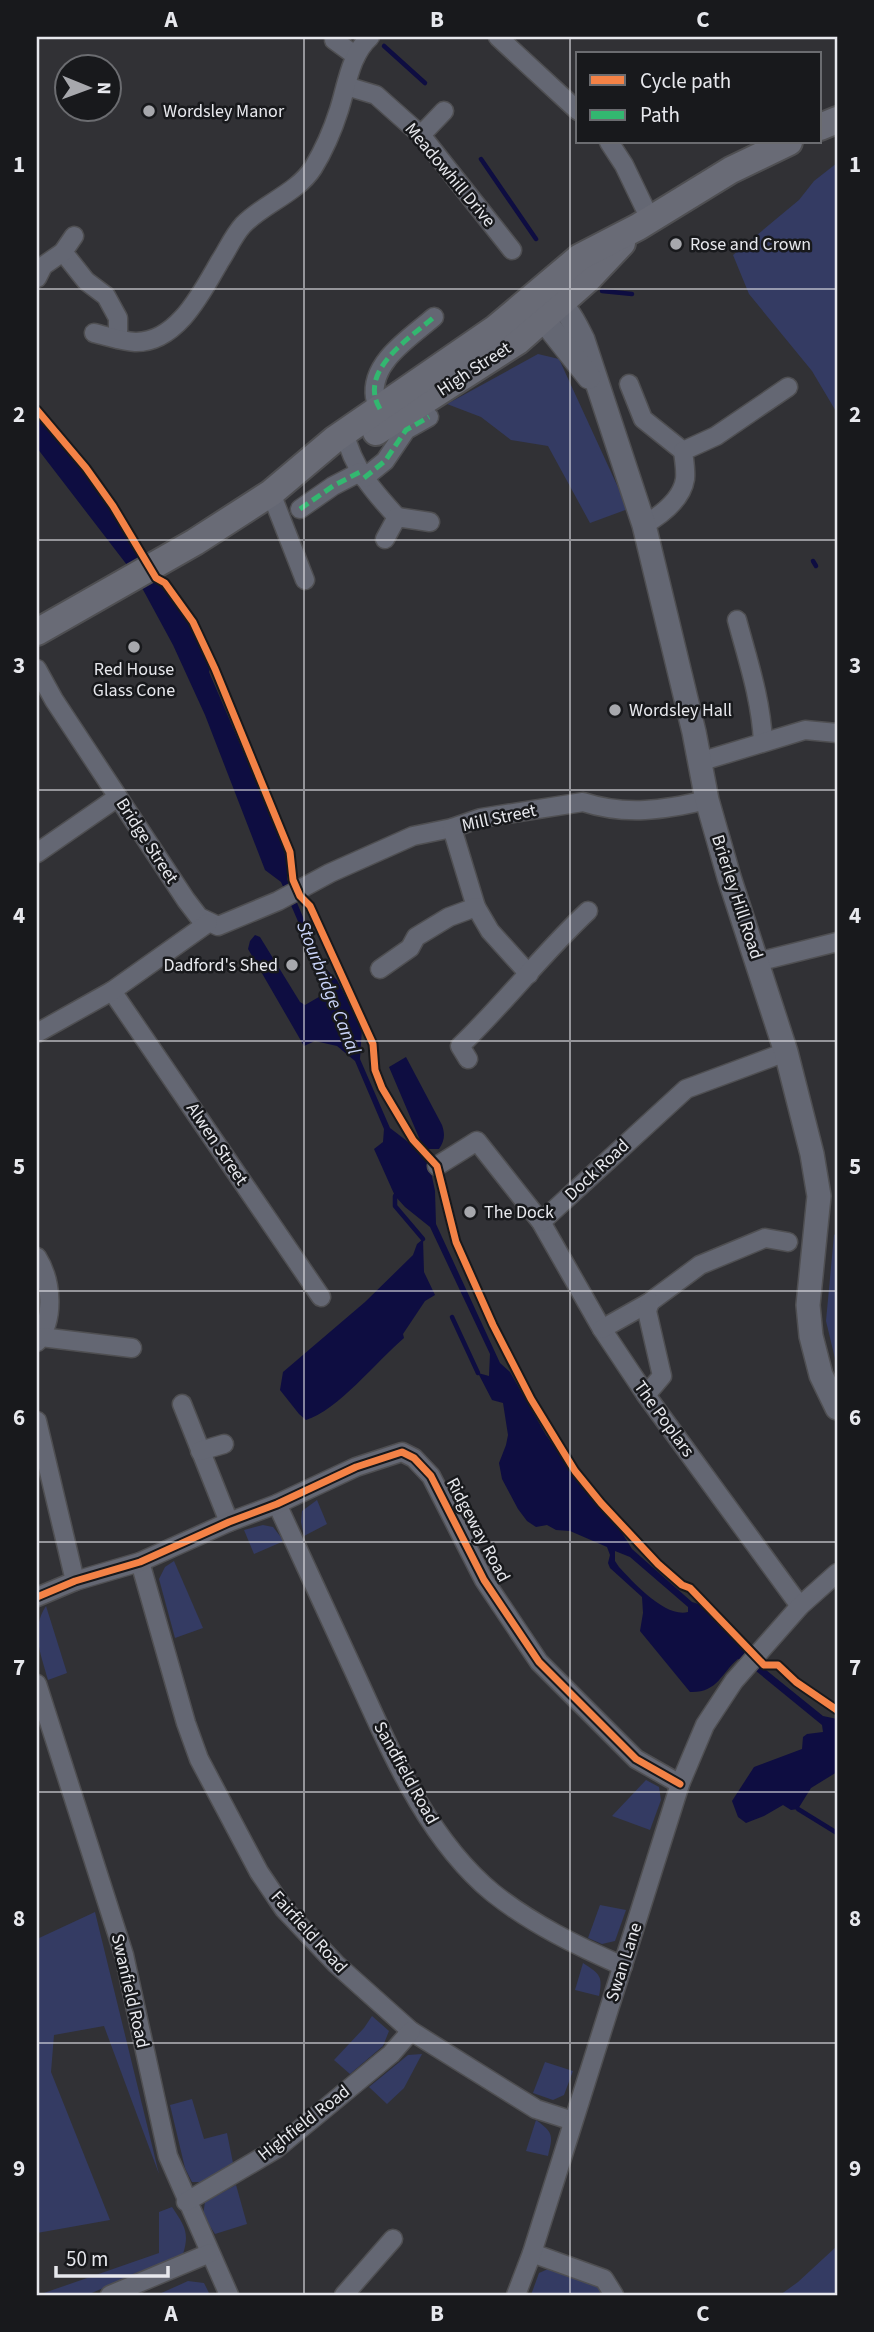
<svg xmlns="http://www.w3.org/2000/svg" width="874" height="2332" font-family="'Source Sans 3',sans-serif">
	<rect width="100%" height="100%" fill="#313135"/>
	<g fill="#343b63">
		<polygon points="837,163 837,413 812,371 749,294 733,255 799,200 814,181"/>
		<polygon points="538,354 559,359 628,509 590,523 548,446 511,440 481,417 447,404"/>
		<polygon points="837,1233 837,1367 826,1321 834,1235"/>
		<polygon points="317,1500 327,1524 304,1536 301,1522 302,1511"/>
		<polygon points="263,1525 273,1527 284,1541 254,1554 244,1530"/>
		<polygon points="174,1561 203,1628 175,1638 159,1579 165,1567"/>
		<path d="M 46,1606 L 67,1673 L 48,1680 C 41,1654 30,1630 46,1606 Z"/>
		<polygon points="646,1780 659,1787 661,1800 650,1830 612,1816"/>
		<polygon points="600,1905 626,1910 615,1941 602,1944 588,1938"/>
		<polygon points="95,1912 159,2174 104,2026 54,2035 51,2072 110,2220 37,2233 37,1939"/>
		<path d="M 583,1963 C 600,1974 603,1976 599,1996 L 575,1990 Z"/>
		<polygon points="372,2016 389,2031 383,2046 350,2074 334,2060 364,2028"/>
		<polygon points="422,2054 404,2088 387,2104 369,2087 408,2055"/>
		<polygon points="545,2062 573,2071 564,2095 553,2100 533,2093"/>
		<polygon points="192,2099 204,2139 227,2133 233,2163 206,2182 192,2182 185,2168 170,2105"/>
		<path d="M 536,2120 C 554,2133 553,2136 548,2156 L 526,2151 Z"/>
		<polygon points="236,2185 247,2224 215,2234 203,2215 205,2202"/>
		<path d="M 172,2207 C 184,2225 190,2232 183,2254 L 87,2295 L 37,2295 L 37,2292 L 41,2294 L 159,2253 L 159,2212 Z"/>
		<polygon points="837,2246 837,2295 780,2295 798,2282"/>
		<polygon points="548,2269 559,2270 598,2285 606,2295 531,2295 539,2273"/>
		<polygon points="188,2281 204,2283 210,2295 157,2295"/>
	</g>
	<g fill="#0e0d41" fill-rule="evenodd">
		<path d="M 37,418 L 91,480 L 154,580 C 184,594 191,641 211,665 L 209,672 L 281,839 L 287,862 L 287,879 L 324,967 L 337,980 L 362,1028 L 360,1059 L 390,1128 L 416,1148 L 420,1140 L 389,1067 L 406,1057 L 442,1125 C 445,1134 445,1140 439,1149 L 428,1149 L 424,1157 L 431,1172 L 435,1191 L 436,1224 L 500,1363 L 510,1372 L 546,1435 L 577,1478 L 619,1528 L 632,1549 L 692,1602 C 714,1607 735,1634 745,1653 L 823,1716 L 837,1719 L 837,1772 L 811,1788 L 798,1809 L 791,1810 L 783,1805 L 764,1816 L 746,1823 L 738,1817 L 732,1801 L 754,1767 L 802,1749 L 803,1737 L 807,1734 L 823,1732 L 822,1725 L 745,1662 L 738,1659 C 721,1673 718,1693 690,1692 L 640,1631 L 643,1613 L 642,1597 L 610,1568 L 608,1563 L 610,1555 L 607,1547 L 570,1531 L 556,1530 L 547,1525 L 536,1527 L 527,1521 L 518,1509 L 502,1479 L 499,1463 L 506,1445 L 508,1435 L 503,1403 L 492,1400 L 478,1373 L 489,1376 L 490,1354 L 430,1227 L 405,1207 L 395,1196 L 374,1149 L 383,1142 L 384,1129 L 355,1061 L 337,1046 L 315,1041 L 304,1046 L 248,949 L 250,941 L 255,935 L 260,937 L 300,1002 L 305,1005 L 324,994 L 319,970 L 281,882 L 265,870 L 205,715 L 173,645 L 141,586 L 127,565 L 37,448 ZM 615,1551 L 630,1557 L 688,1607 L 688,1612 C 665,1618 633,1582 619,1567 L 615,1561 Z"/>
		<path d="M 423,1239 L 424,1272 L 435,1295 L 425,1301 L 403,1334 L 404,1338 C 378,1360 337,1411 306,1420 L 299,1414 L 280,1390 L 283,1372 L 365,1302 L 413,1255 L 417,1244 Z"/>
	</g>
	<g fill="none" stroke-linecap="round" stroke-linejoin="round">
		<g stroke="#0e0d41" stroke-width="4.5">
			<polyline points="384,46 425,83"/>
			<polyline points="481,159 536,239"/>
			<polyline points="602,291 632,294"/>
			<polyline points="813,561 816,566"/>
			<polyline points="395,1196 395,1206 423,1239"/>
			<polyline points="452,1317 478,1373"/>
			<polyline points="798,1809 837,1833"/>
		</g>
		<defs>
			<g id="minor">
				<polyline points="498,37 578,111"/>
				<polyline points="334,40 356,56"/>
				<polyline points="346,86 376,95 421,135 512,250"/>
				<polyline points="421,135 444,111"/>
				<polyline points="609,142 624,165 650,219"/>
				<polyline points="63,252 86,281 106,296 118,318 118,339"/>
				<polyline points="37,278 43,266 63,252 74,236"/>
				<path d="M 94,333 C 107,336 121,341 135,342 C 177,343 202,292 220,261 C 228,249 233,236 243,225 C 263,204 297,193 313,168 C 324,150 333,129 339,110 C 347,85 350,55 370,37"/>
				<polyline points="629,384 643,419 683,451"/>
				<path d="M 382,417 C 380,410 376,404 375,397 C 370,362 411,337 434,317"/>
				<path d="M 345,433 C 352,467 374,492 397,517"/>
				<polyline points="364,478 385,461 406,430 429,417"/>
				<polyline points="271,493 305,580"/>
				<polyline points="300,509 333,486 360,472"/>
				<path d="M 644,525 C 661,515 682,499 685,479 C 686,470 684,460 683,451 L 716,436 L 788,387"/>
				<polyline points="385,539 397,517 430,522"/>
				<path d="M 737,620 C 748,661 761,699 763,742"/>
				<path d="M 37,669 L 54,700 L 186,900 L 199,917 L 218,926 L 278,901 L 330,873 L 413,836 L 452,828 L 481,818 L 583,802 C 626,816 664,810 707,800"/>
				<polyline points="699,762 805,730 837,733"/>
				<polyline points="452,828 476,907 490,931 529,974"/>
				<polyline points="37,853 118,797"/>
				<polyline points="757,962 837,942"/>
				<polyline points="380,969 410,948 416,937 449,917 476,907"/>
				<polyline points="112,991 321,1297"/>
				<polyline points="37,1033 112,991 208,923"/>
				<path d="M 468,1059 L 460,1046 C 505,1003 543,953 588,911"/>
				<polyline points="437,1166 477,1141 541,1222 602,1329 646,1395 800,1606"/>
				<polyline points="541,1222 686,1089 786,1052"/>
				<path d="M 37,1257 C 52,1281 55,1319 37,1342"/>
				<polyline points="602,1329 650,1302 700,1265 765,1238 788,1242"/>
				<polyline points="41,1337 132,1348"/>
				<polyline points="646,1395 662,1376 647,1311 650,1302"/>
				<polyline points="182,1404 229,1522"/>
				<polyline points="37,1421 75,1581"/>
				<polyline points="200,1451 224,1444"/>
				<path d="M 277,1504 C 302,1559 328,1614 353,1669 C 389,1747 425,1837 493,1893 C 532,1924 577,1946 623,1966"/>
				<polyline points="140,1562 186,1723 199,1759 259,1872 284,1909 336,1964 411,2031 536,2109 573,2121"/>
				<polyline points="37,1597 75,1581 140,1562 229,1522 277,1504 356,1467 402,1452 414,1458 431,1476 484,1580 539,1662 636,1759 680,1784"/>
				<polyline points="37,1684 124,1955 168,2156 229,2295"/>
				<polyline points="186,2202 276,2149 391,2054 411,2031"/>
				<polyline points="532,2253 604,2279 614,2295"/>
				<polyline points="110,2295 210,2253"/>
				<polyline points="344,2295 393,2239"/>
				<polyline points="516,2295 532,2253 680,1784 705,1725 734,1681 800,1606 837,1573"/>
			</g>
			<g id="major">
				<path d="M 546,297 C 568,306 573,320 583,340 L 644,525 L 694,732 L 707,800 L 729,877 L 786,1052 L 812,1154 L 819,1196 L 808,1305 L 811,1336 L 821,1375 L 837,1408"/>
				<polyline points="539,302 543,319 589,377"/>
			</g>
			<g id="highway">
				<polyline points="820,127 837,120"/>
				<polyline points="376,432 518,341 588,279 622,243"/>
				<polyline points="37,632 195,542 271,493 335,439 496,328 580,257 638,227 731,170 789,142"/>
			</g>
		</defs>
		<use href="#minor" stroke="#4f4f52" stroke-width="21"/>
		<use href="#major" stroke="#4f4f52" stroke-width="26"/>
		<use href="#highway" stroke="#4f4f52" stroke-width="30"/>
		<use href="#minor" stroke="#646773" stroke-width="18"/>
		<use href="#major" stroke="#646773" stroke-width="23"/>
		<use href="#highway" stroke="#696b76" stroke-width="26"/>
		<g stroke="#33b770" stroke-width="5" stroke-dasharray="10 5" stroke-linecap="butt">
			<path d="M 380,409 C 357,371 410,338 434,317"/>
			<polyline points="364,478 385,461 406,430 429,417"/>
			<polyline points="300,509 333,486 360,472"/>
		</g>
		<defs>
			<g id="cycleway">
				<polyline points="37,410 86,468 113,506 156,578 165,583 193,622 215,669 290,852 293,880 300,896 310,906 373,1044 375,1070 382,1088 413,1140 437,1166 456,1242 493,1325 531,1399 575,1471 601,1503 658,1564 682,1585 690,1588 764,1665 778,1665 796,1682 837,1710"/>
				<polyline points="37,1597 75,1581 140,1562 229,1522 277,1504 356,1467 402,1452 414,1458 431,1476 484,1580 539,1662 636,1759 680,1784"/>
			</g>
		</defs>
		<use href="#cycleway" stroke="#18191c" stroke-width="11"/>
		<use href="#cycleway" stroke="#f48246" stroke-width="7"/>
	</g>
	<path fill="none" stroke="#e7e8ed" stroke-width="2" stroke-opacity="0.55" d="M 304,37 L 304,2295M 570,37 L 570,2295M 37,289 L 837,289M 37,540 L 837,540M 37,790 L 837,790M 37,1041 L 837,1041M 37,1291 L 837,1291M 37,1542 L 837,1542M 37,1792 L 837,1792M 37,2043 L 837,2043"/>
	<g fill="#a7a8ad" stroke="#18191c" stroke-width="2.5">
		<circle cx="149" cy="111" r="7"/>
		<circle cx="676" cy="244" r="7"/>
		<circle cx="134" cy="647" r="7"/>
		<circle cx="615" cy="710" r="7"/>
		<circle cx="292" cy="965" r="7"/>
		<circle cx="470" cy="1212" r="7"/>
	</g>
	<g text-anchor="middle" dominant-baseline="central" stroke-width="5" stroke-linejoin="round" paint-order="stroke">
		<g font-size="18" fill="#e7e8ed" stroke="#18191c" text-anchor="start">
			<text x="163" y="111">Wordsley Manor</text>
			<text x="690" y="244">Rose and Crown</text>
			<text x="134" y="669" text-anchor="middle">Red House<tspan x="134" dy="21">Glass Cone</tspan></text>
			<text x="629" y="710">Wordsley Hall</text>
			<text x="278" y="965" text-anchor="end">Dadford's Shed</text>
			<text x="484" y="1212">The Dock</text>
		</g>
		<g font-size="18" fill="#e7e8ed" stroke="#18191c">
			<text transform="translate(450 175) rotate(50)">Meadowhill Drive</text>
			<text transform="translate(474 369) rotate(-33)">High Street</text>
			<text transform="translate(499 818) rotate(-12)">Mill Street</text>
			<text transform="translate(147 841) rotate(57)">Bridge Street</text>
			<text transform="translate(737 897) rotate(72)">Brierley Hill Road</text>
			<text transform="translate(217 1144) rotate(56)">Alwen Street</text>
			<text transform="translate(597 1170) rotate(-43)">Dock Road</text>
			<text transform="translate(664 1419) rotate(54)">The Poplars</text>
			<text transform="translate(478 1530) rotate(62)">Ridgeway Road</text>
			<text transform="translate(406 1773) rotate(61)">Sandfield Road</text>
			<text transform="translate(309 1932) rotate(48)">Fairfield Road</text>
			<text transform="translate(624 1962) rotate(-72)">Swan Lane</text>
			<text transform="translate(130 1991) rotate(77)">Swanfield Road</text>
			<text transform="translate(304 2123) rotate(-38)">Highfield Road</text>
		</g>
		<g font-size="19" font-style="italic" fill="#cad4f9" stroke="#18191c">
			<text transform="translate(328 988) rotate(68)">Stourbridge Canal</text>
		</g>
	</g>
	<rect width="874" height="2332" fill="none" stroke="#18191c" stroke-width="77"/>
	<rect x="576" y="52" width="245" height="91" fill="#18191c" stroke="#6b6c70" stroke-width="2"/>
	<rect x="590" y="75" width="35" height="10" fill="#f48246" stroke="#6b6c70" stroke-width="2"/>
	<text x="640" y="88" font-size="21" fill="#e7e8ed">Cycle path</text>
	<rect x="590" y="110" width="35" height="10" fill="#33b770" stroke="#6b6c70" stroke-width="2"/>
	<text x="640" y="122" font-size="21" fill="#e7e8ed">Path</text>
	<g transform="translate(88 88) rotate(91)"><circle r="33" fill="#18191c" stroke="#6b6c70" stroke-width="2"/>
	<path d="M0-5L12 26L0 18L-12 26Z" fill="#a7a8ad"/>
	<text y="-10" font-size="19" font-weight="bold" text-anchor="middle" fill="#e7e8ed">N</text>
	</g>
	<path d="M56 2266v10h112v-10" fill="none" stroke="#e7e8ed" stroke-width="3.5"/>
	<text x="66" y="2266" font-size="21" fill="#e7e8ed" stroke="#18191c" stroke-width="5" paint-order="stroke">50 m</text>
	<rect x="38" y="38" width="798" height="2256" fill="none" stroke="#e7e8ed" stroke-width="2.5"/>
	<g font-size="23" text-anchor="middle" font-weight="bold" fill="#e7e8ed">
		<text x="171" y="27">A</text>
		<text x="437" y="27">B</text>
		<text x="703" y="27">C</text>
		<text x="19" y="172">1</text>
		<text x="855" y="172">1</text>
		<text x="19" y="422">2</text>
		<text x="855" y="422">2</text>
		<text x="19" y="673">3</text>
		<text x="855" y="673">3</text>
		<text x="19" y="923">4</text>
		<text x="855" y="923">4</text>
		<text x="19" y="1174">5</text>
		<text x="855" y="1174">5</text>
		<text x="19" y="1425">6</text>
		<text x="855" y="1425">6</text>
		<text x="19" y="1675">7</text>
		<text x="855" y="1675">7</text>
		<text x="19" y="1926">8</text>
		<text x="855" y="1926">8</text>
		<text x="19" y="2176">9</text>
		<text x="855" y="2176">9</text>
		<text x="171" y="2321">A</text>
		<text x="437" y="2321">B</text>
		<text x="703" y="2321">C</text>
	</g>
</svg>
